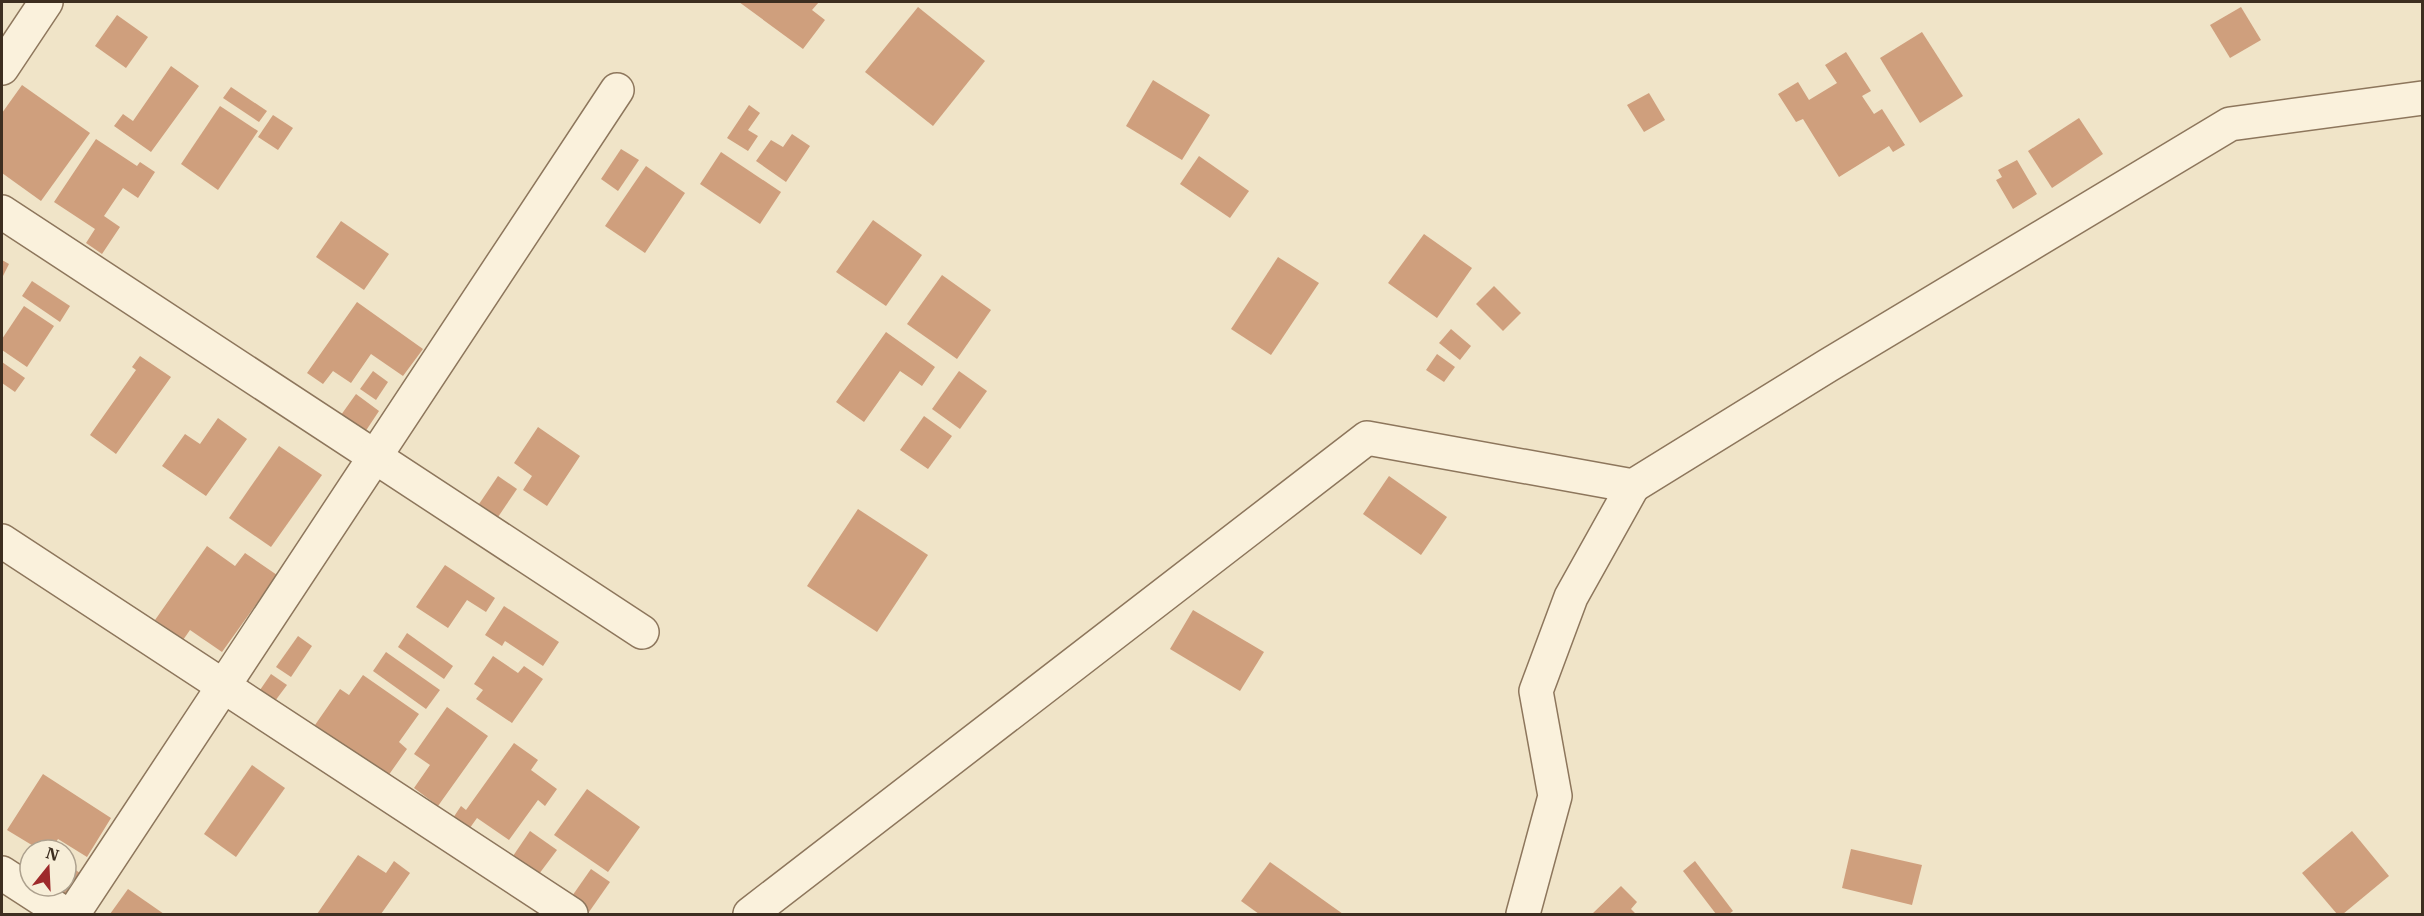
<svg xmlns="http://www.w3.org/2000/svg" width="2424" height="916" font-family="'IBM Plex Serif',serif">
	<rect width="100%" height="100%" fill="#f0e4c8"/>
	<g fill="#cf9f7d">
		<polygon points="739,2 819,2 812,10 825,20 803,49"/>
		<polygon points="918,7 985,61 933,126 865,72"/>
		<polygon points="2241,7 2261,40 2230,58 2210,25"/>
		<polygon points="117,15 148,37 126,68 95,46"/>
		<polygon points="1922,32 1963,96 1920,123 1880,58"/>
		<polygon points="1846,52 1871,91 1862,96 1874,114 1882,109 1905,145 1893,152 1889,146 1839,177 1803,119 1796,122 1778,94 1798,82 1809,100 1837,83 1825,65"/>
		<polygon points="171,66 199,86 151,152 114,126 123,114 133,121"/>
		<polygon points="1153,80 1210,115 1182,160 1126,126"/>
		<polygon points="22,85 90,133 41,201 2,173 2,113"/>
		<polygon points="231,87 267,111 259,122 223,98"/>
		<polygon points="1649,93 1665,120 1644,132 1627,105"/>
		<polygon points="749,105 760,113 748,130 758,136 748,151 727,138"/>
		<polygon points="220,106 258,131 218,190 181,164"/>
		<polygon points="273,115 293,128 278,150 258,137"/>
		<polygon points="2079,118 2103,154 2052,188 2028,151"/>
		<polygon points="792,134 810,146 786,182 756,161 771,140 783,147"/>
		<polygon points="96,139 137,166 140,162 155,172 138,198 123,188 104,216 120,227 102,254 86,243 95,229 54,202"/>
		<polygon points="621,149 639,160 618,191 601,179"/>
		<polygon points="721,152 781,192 760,224 700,184"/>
		<polygon points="1199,156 1249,191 1230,218 1180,184"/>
		<polygon points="2017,160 2037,194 2013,209 1996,180 2002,177 1998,170"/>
		<polygon points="646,166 685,193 645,253 605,226"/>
		<polygon points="873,220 922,255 886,306 836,272"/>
		<polygon points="341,221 389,254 364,290 316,257"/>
		<polygon points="1424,234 1472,268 1437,318 1388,283"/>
		<polygon points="1278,257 1319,283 1271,355 1231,329"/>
		<polygon points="2,260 9,264 2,278"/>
		<polygon points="942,275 991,310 957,359 907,324"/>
		<polygon points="32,281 70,306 60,322 22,296"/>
		<polygon points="1494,286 1521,313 1503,331 1476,304"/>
		<polygon points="357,302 423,349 403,376 371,354 351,383 333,371 323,384 307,373"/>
		<polygon points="24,306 54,326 27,367 2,350 2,339"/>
		<polygon points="1451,329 1471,346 1460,360 1439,343"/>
		<polygon points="886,332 935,367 922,386 900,371 864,422 836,402"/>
		<polygon points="1437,354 1455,367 1444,382 1426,370"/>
		<polygon points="140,356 171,377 116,454 90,435 136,370 132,367"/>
		<polygon points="2,362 25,378 15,392 2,383"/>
		<polygon points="373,371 388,382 376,400 360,389"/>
		<polygon points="959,371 987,391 960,429 932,409"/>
		<polygon points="356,394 379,411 365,432 341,415"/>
		<polygon points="924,416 952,436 928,469 900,450"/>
		<polygon points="218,418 247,439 206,496 162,466 185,434 200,444"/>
		<polygon points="538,427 580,456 547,506 523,490 532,476 514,463"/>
		<polygon points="279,446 322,475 271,547 229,518"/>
		<polygon points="498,476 517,489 496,520 477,507"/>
		<polygon points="1389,476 1447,517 1421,555 1363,514"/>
		<polygon points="858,509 928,555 877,632 807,586"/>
		<polygon points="207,546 235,566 245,553 277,575 222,652 190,630 183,640 155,620"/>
		<polygon points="445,565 495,598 486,612 467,600 448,628 416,607"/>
		<polygon points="504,606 559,642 543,666 505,641 502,646 485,635"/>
		<polygon points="1193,610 1264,652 1240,691 1170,649"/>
		<polygon points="407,633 453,666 444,679 398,647"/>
		<polygon points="298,636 312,646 291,677 276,667"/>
		<polygon points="386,652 440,690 426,709 373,671"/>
		<polygon points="493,656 518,673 524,666 543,679 512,723 476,699 483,690 474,684"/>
		<polygon points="271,674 287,685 275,701 260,690"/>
		<polygon points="363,675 419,714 399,742 407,749 388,776 315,725 340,689 349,695"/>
		<polygon points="447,707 488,736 438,806 414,788 430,765 414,754"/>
		<polygon points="514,743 538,760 531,770 557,789 545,806 538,800 509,840 477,818 467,832 451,821 461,806 466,810"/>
		<polygon points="252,765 285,788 236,857 204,834"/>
		<polygon points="43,774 111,818 87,857 58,839 51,850 40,850 7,830"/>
		<polygon points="587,789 640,827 608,872 554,835"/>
		<polygon points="530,831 557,850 539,874 513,856"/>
		<polygon points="2352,831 2389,876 2343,914 2337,914 2302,873"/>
		<polygon points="1851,849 1922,865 1912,905 1842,888"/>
		<polygon points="358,855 386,873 394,861 410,873 381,914 317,914"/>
		<polygon points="1695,861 1733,911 1729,914 1716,914 1683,871"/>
		<polygon points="1270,862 1343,914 1259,914 1241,901"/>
		<polygon points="66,863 84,876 68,898 50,886 66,886"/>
		<polygon points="591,869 610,882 589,912 570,899"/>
		<polygon points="1621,886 1637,902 1631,909 1636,914 1592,914"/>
		<polygon points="128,889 164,914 110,914"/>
	</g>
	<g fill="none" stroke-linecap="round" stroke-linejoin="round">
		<defs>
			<g id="minor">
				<polyline points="2,68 46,2"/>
				<polyline points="2,212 642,632"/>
				<polyline points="2,541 571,914"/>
				<polyline points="2,873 65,914"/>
				<polyline points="73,914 617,90"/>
				<polyline points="750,914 1367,438 1633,486 1827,366 2230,124 2422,98"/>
				<polyline points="1523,914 1555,796 1536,691 1571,597 1633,486"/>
			</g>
		</defs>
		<use href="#minor" stroke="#8d765c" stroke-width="36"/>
		<use href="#minor" stroke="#faf1dc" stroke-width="33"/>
	</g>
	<rect width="2424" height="916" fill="none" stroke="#3d2e20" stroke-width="6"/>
	<g transform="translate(48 868) rotate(18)"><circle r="28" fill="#f7eed8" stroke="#ada18e" stroke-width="1.5"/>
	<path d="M0-4.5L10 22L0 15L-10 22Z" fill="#9e2a2b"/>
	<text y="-9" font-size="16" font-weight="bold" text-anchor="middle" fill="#3d2e20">N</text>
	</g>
</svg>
